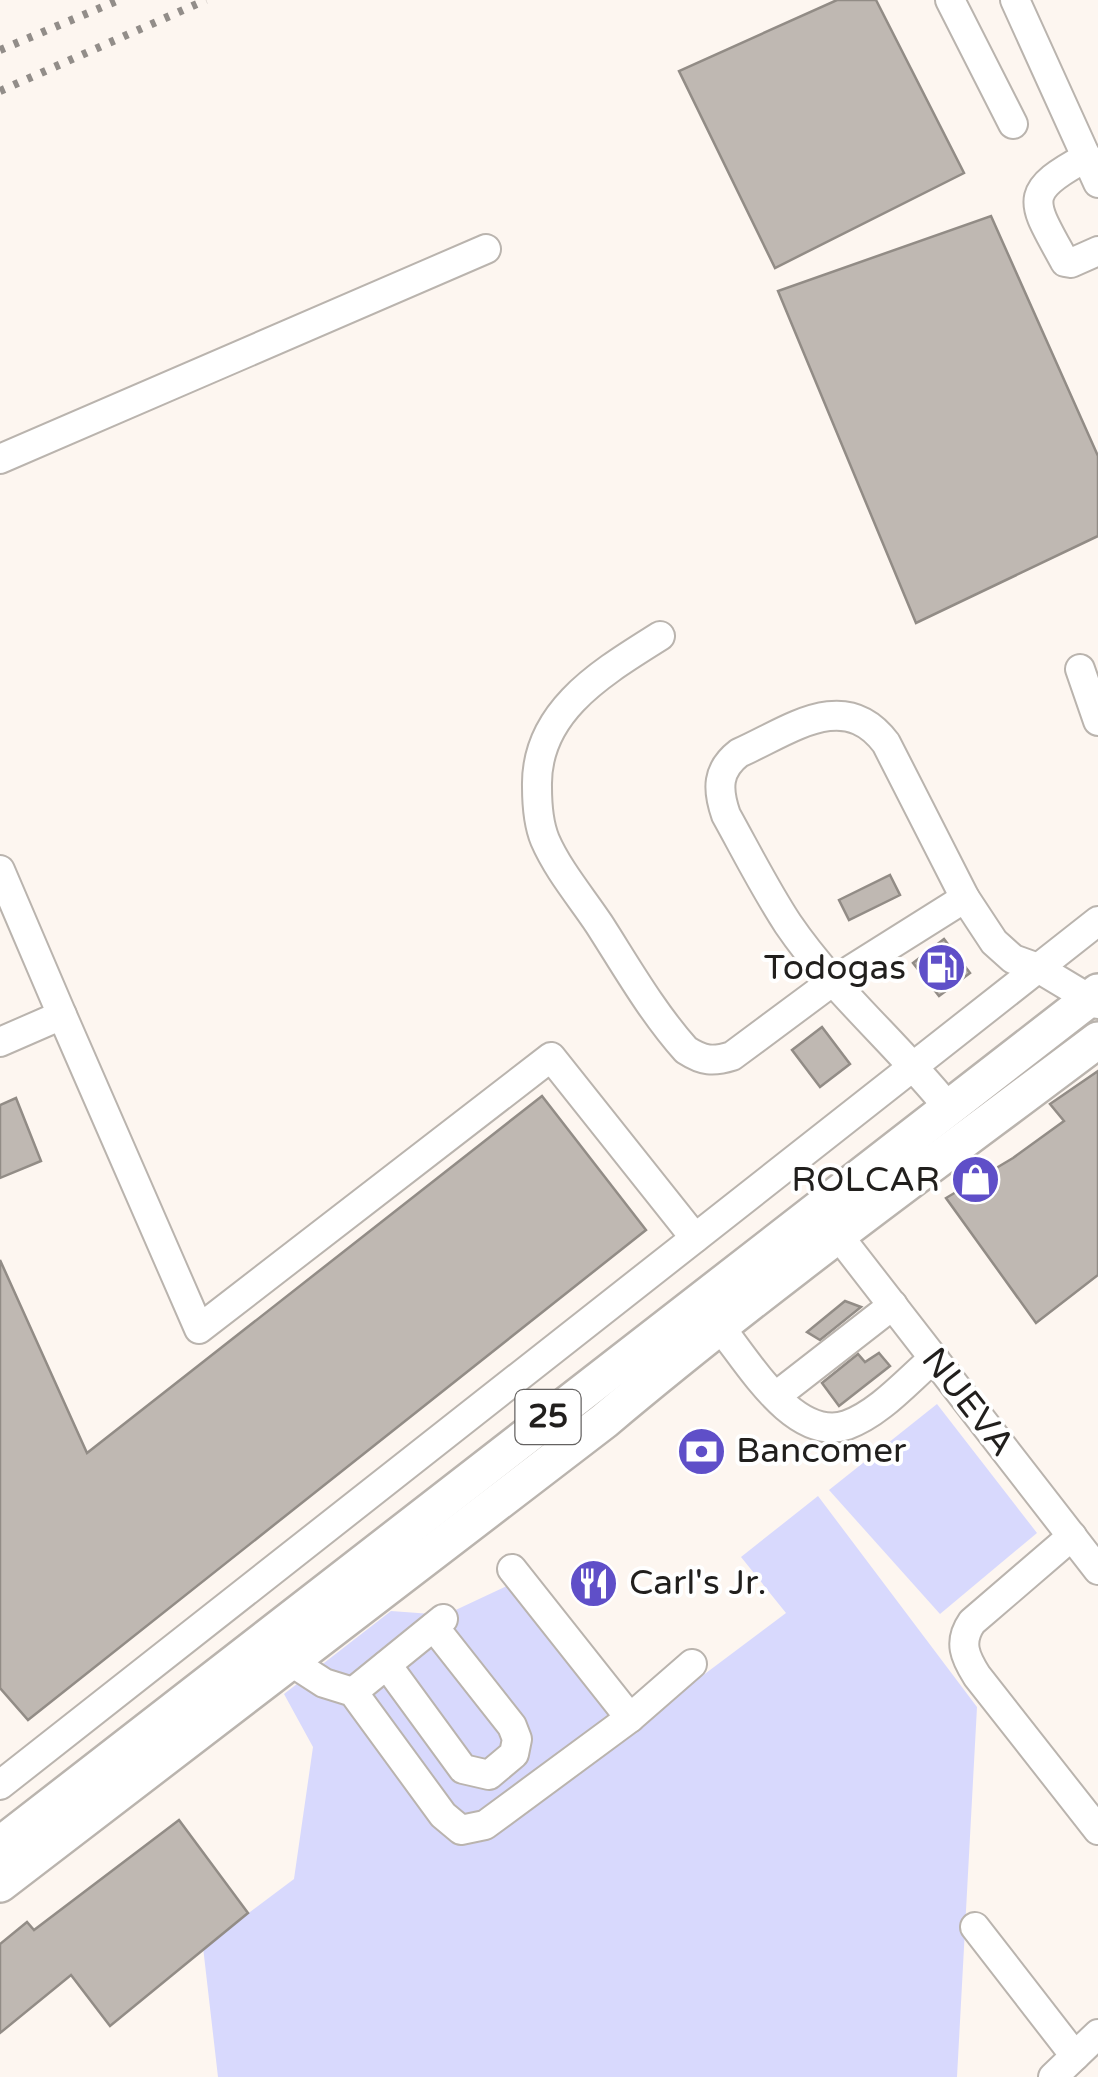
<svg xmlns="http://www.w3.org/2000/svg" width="1098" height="2077" font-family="'Varela Round',sans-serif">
	<rect width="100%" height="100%" fill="#fdf6f0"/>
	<g fill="#d8d9fd">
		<polygon points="937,1404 1037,1533 940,1614 829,1490"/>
		<polygon points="818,1496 977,1707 957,2077 218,2077 203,1947 294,1879 313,1747 284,1694 391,1611 445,1615 513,1583 630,1730 786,1613 741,1557"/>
	</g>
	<g fill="#bfb8b2" stroke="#928c86" stroke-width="2.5">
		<polygon points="837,0 876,0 964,173 775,268 679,71"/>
		<polygon points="991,216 1098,456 1098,536 916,623 778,291"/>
		<polygon points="890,875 900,895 849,920 839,900"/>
		<polygon points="944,939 970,973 939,996 913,963"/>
		<polygon points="822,1027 850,1064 820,1087 792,1050"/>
		<polygon points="1098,1071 1098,1275 1036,1323 946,1198 1013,1158 1064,1121 1050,1104"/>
		<polygon points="542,1096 646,1230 28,1720 0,1688 0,1260 87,1453"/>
		<polygon points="16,1098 41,1161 0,1178 0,1105"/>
		<polygon points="845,1301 861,1307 820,1340 807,1332"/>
		<polygon points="879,1353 890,1366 839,1406 822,1383 858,1354 865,1362"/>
		<polygon points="179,1820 248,1913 110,2026 71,1975 0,2033 0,1944 27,1922 34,1930"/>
	</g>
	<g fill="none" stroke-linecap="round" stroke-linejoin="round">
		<defs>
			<g id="minor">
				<polyline points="950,0 1013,124"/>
				<polyline points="1015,0 1098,183"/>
				<path d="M 1087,157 C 1020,193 1032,201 1065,262 L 1071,263 L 1098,251"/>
				<polyline points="0,459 486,249"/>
				<path d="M 660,636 C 603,672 535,711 537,787 C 537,805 538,823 545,840 C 558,870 581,897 599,924 C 626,966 652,1012 686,1050 C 703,1061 713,1062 732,1056 L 833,981 L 965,898"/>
				<polyline points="1080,669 1098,721"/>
				<polyline points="0,870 62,1015"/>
				<polyline points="0,1042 62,1015 199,1329 551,1057 695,1238"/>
				<path d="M 947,1106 C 896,1043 833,990 788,924 C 765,889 746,851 726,815 C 717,789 717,770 739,753 C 789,731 844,687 886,743 L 965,898 L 994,942 L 1013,959 L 1038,968 L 1098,1004"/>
				<polyline points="838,1235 1098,1570"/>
				<path d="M 719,1326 C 748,1361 794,1443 847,1425 C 880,1413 908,1380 934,1358"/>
				<polyline points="776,1396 893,1305"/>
				<path d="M 1072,1536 L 972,1622 C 958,1642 965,1657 977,1676 L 1098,1830"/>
				<polyline points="512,1569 630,1718 692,1664"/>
				<polyline points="290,1661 324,1683 353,1692 443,1815 461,1830 485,1825 630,1718"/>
				<polyline points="387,1665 463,1769 489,1775 514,1754 517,1739 512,1726 434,1627"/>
				<polyline points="353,1692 443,1619"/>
				<polyline points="0,1785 1098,921"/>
				<polyline points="975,1927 1075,2056"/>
				<polyline points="1053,2077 1098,2034"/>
			</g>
			<g id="major">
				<polyline points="0,1845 1098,992"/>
				<path d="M 0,1884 L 604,1421 C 763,1287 932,1165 1098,1040"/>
			</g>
		</defs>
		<use href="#minor" stroke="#bab4ae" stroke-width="32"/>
		<use href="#major" stroke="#bab4ae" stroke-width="40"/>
		<use href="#minor" stroke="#fff" stroke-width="28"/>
		<use href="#major" stroke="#fff" stroke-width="35"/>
		<g stroke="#928d89" stroke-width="8" stroke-dasharray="5 10" stroke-linecap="butt">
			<polyline points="0,50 119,0"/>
			<polyline points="0,91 206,0"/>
		</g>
	</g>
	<defs>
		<symbol id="fuel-disc" viewBox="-11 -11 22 22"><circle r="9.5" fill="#5f4fc8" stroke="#fff"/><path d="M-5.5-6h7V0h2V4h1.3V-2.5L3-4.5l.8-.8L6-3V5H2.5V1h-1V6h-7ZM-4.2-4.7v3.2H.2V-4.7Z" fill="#fff"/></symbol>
		<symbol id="shop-disc" viewBox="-11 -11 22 22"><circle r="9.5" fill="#5f4fc8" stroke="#fff"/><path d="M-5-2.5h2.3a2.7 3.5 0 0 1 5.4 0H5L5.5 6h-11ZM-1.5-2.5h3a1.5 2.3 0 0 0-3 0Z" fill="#fff"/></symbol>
		<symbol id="bank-disc" viewBox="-11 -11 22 22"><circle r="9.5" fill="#5f4fc8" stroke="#fff"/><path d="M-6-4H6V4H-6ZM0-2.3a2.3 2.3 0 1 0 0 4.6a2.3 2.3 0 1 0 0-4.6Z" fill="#fff"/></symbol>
		<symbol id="restaurant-disc" viewBox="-11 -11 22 22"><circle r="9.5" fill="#5f4fc8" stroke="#fff"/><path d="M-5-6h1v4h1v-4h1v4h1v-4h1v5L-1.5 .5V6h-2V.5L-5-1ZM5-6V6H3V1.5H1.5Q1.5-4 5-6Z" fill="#fff"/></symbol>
	</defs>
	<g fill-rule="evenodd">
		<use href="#fuel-disc" x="914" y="940" width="55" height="55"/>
		<use href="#shop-disc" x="948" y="1152" width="55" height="55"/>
		<use href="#bank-disc" x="674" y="1424" width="55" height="55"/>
		<use href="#restaurant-disc" x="566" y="1556" width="55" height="55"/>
	</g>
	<g text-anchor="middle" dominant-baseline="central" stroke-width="8" stroke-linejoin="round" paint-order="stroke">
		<rect fill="#fff" stroke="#646261" stroke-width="2.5" x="515.5" y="1390" width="65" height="54" rx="8"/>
		<g font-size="32" font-weight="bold" fill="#211f1d">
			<text x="548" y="1417">25</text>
		</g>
		<g font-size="35" fill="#211f1d" stroke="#fff" text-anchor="end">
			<text x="906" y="968">Todogas</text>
			<text x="940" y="1180">ROLCAR</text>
			<text x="736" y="1451" text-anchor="start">Bancomer</text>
			<text x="629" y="1583" text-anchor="start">Carl's Jr.</text>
		</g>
		<g font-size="35" fill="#211f1d" stroke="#fff">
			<text transform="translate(968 1402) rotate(52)">NUEVA</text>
		</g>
	</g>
</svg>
